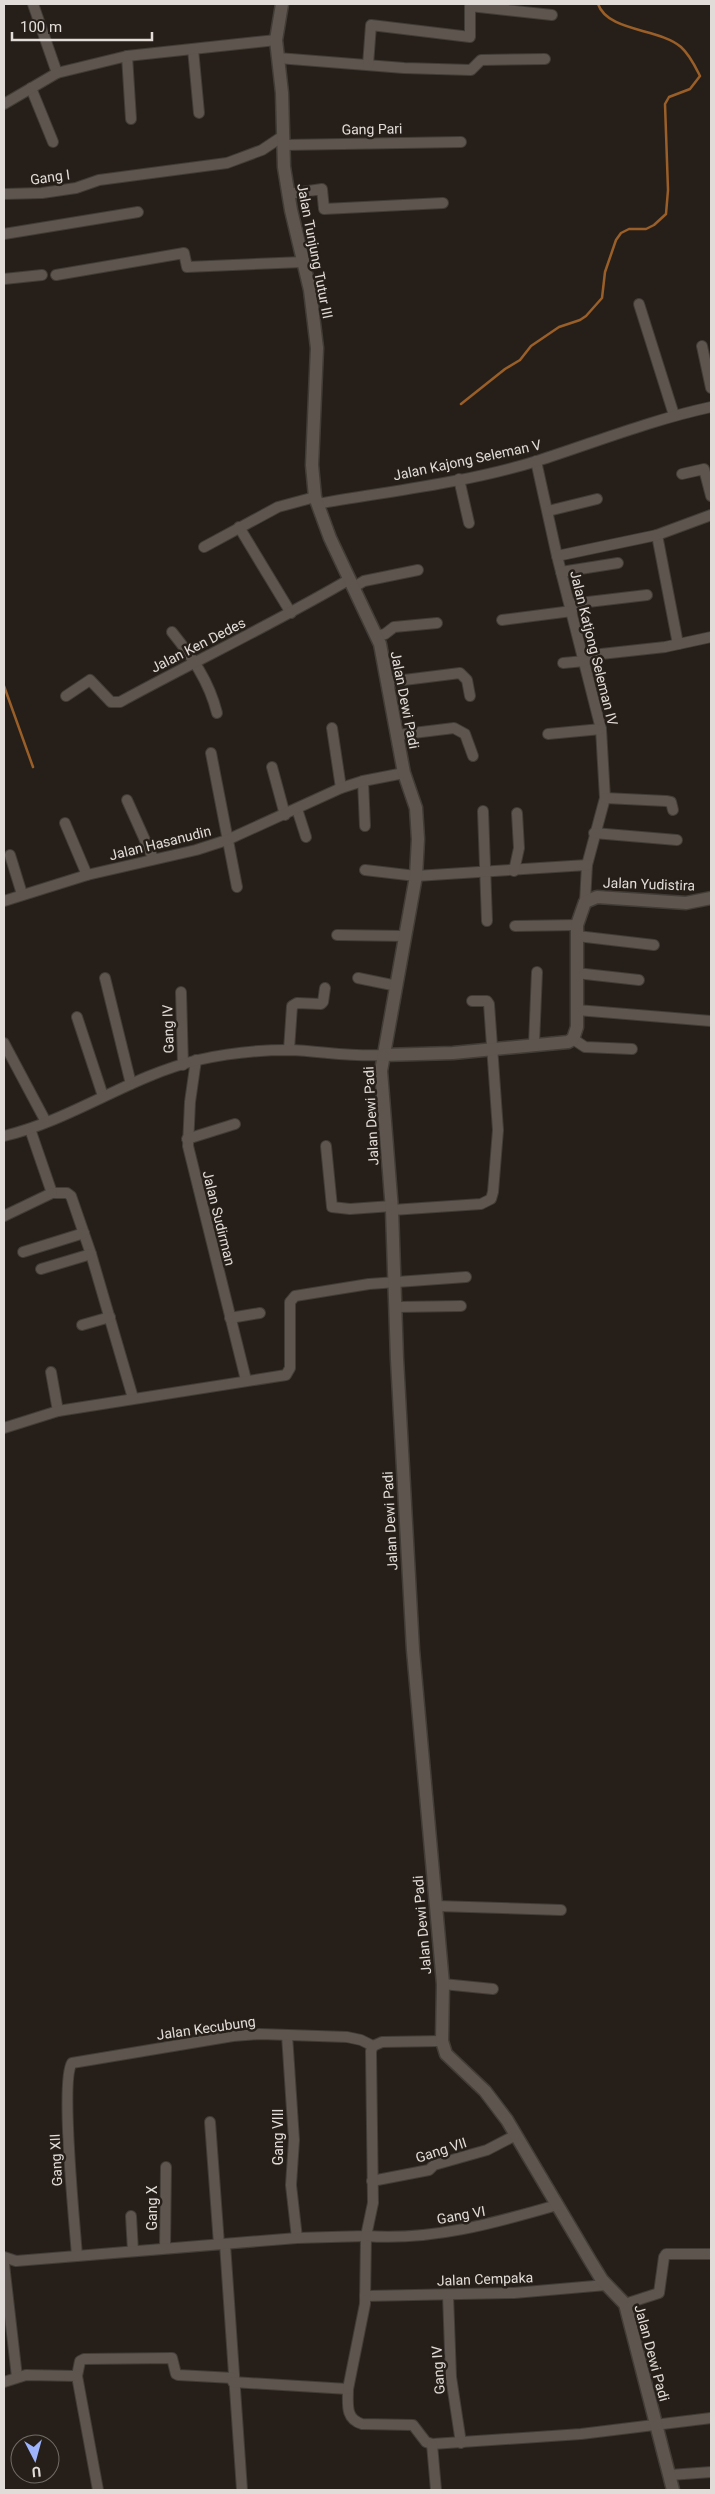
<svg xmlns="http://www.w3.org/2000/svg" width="715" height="2494" font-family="Roboto,sans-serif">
	<rect width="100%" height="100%" fill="#261f19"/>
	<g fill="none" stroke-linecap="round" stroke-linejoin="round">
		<g stroke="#9a5f28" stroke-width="2.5">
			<path d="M 461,404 L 505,369 L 520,360 L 531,346 L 559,327 L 580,320 L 586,316 L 602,298 L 605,272 L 616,240 L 621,233 L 629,229 L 646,229 L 654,225 L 666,214 L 668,190 L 665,104 L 669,97 L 690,89 L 700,76 C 695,66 690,55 681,47 C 659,28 608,32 598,4"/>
			<polyline points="4,686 33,767"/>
		</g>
		<defs>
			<g id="minor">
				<polyline points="33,4 57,73"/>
				<polyline points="193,49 199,113"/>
				<polyline points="127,56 131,119"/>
				<polyline points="278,58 404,68 471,70 481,60 545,59"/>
				<polyline points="368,65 371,25 470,37 470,6 552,15"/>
				<polyline points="31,88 53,142"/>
				<polyline points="4,104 57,73 127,56 276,40"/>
				<polyline points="283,145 461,142"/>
				<polyline points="4,194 42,193 76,188 99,180 227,163 262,150 283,136"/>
				<polyline points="288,194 322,189 324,209 443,203"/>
				<polyline points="4,234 138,212"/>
				<polyline points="56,275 184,253 187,267 303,262"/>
				<polyline points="4,279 42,275"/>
				<polyline points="639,304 674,415"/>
				<polyline points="702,346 711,388"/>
				<polyline points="536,461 557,556 601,729 605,798 587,865 585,902"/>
				<polyline points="682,474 704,469 711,496"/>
				<polyline points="459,479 469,523"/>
				<path d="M 317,504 C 390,491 466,483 537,461 C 596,442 651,420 711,407"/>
				<polyline points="548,511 597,499"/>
				<polyline points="239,527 291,613"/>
				<polyline points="657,535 678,644"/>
				<polyline points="204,547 278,507 315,497"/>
				<polyline points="557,556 657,535 711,515"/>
				<polyline points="561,572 618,563"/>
				<polyline points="354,587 364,581 418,570"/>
				<polyline points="571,604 647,595"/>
				<polyline points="502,620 572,611"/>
				<path d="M 172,632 C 192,657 209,681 217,713"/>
				<polyline points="376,636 385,634 394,627 437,623"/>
				<polyline points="583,656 665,647 711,637"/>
				<polyline points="563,663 585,661"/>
				<polyline points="388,682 460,673 467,680 470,696"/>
				<path d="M 66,696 L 90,680 L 111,702 L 120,702 C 197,660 275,623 350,579"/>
				<polyline points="332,728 341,788"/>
				<polyline points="548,734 601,729"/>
				<polyline points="397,735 454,728 465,734 473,756"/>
				<polyline points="211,753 237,887"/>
				<polyline points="272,767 285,815"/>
				<polyline points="363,781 365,826"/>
				<polyline points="605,798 666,801 671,802 673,810"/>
				<polyline points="127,800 153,858"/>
				<polyline points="297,809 306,837"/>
				<polyline points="483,811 487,921"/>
				<polyline points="65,823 87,875"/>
				<polyline points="594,833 677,840"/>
				<polyline points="10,855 22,894"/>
				<polyline points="365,870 416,876 587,865"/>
				<polyline points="514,871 519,848 517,813"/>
				<polyline points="4,901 87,875 196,850 227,840 341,788 363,781 404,773"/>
				<polyline points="515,926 577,925"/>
				<polyline points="337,935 406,936"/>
				<polyline points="577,936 654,945"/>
				<polyline points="576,973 639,980"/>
				<polyline points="105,978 131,1084"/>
				<polyline points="358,978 397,986"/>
				<polyline points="181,992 183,1065"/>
				<polyline points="577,1010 711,1021"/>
				<polyline points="77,1017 103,1096"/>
				<polyline points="573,1039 585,1047 632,1049"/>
				<polyline points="4,1043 46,1122"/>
				<polyline points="534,1044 537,972"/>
				<polyline points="289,1050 292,1006 297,1003 321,1004 323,1002 325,988"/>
				<polyline points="196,1060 190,1102 188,1146 246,1380"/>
				<polyline points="30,1129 52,1193 67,1193 71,1196 91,1254 133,1398"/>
				<path d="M 4,1136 C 72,1120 130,1076 198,1060 C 228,1053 258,1050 289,1050 C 321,1051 351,1057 383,1055"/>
				<polyline points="187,1139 235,1124"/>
				<polyline points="326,1146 332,1207 350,1209 392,1206"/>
				<polyline points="392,1210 481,1204 491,1199 493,1192 498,1130 489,1004 487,1001 472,1001"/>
				<polyline points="4,1216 52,1193"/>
				<polyline points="23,1252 84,1233"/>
				<polyline points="41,1269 91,1254"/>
				<polyline points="396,1307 461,1306"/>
				<polyline points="230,1318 260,1313"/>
				<polyline points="82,1325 110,1317"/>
				<polyline points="51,1372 58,1411"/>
				<polyline points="4,1428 58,1411 286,1375 290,1368 290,1302 295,1296 369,1284 466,1277"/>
				<polyline points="436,1906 561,1910"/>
				<polyline points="443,1984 493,1989"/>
				<polyline points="287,2035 294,2140 291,2185 297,2238"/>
				<polyline points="210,2122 219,2244"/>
				<polyline points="372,2181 429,2170 434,2165 487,2150 516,2135"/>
				<polyline points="131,2216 133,2251"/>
				<polyline points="225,2244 242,2490"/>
				<polyline points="165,2248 166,2167"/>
				<path d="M 77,2256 C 75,2227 60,2080 72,2063 L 233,2036 L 260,2034 L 347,2037 L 361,2040 L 373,2046"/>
				<polyline points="4,2257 16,2261 297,2238 366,2236 373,2203 371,2051 373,2046 382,2042 442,2041"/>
				<polyline points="4,2264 17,2377"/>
				<polyline points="448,2295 451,2377 461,2443"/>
				<polyline points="365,2296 514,2293 606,2285"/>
				<polyline points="625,2304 659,2293 664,2257 666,2254 711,2254"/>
				<polyline points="77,2376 80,2361 84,2359 172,2358 176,2374 178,2375 233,2378"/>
				<polyline points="4,2382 26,2375 77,2376 98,2490"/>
				<path d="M 233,2382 L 348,2389 C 348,2404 345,2419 362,2424 L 413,2425 L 426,2442 L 432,2444 L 581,2434 L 711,2418"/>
				<path d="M 348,2389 L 365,2304 L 366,2236 C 431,2241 495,2223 557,2205"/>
				<polyline points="432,2444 436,2490"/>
				<polyline points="670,2475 711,2472"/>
			</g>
			<g id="tertiary">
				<polyline points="282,4 276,40 282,93 284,167 291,210 310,290 317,348 312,465 315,497 330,538 380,644 404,773 416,808 418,839 416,876 381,1071 392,1210 397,1359 413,1650 443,1984 442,2041 446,2054 485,2091 507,2120 591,2262 602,2280 625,2304 673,2490"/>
				<polyline points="383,1055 453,1053 568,1042 573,1039 577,1027 577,925 585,902 597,897 686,903 711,898"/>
			</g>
		</defs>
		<use href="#minor" stroke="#423c37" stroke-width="12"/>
		<use href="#tertiary" stroke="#423c37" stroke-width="15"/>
		<use href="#minor" stroke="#5d554e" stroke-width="10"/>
		<use href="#tertiary" stroke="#5d554e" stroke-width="12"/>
	</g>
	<g text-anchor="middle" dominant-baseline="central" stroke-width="5" stroke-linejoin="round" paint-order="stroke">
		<g font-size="14" fill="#e2dcd8" stroke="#261f19">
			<text transform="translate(372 129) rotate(-1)">Gang Pari</text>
			<text transform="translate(50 177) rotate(-8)">Gang I</text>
			<text transform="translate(315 251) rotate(79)">Jalan Tunjung Tutur III</text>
			<text transform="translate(467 460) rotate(-12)">Jalan Kajong Seleman V</text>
			<text transform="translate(198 645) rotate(-27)">Jalan Ken Dedes</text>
			<text transform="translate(594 648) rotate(76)">Jalan Katjong Seleman IV</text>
			<text transform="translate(405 700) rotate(79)">Jalan Dewi Padi</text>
			<text transform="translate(160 843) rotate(-14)">Jalan Hasanudin</text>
			<text transform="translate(649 884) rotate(2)">Jalan Yudistira</text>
			<text transform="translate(168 1029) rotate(-92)">Gang IV</text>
			<text transform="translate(371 1116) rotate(-93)">Jalan Dewi Padi</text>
			<text transform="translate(219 1218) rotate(76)">Jalan Sudirman</text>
			<text transform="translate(390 1521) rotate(-93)">Jalan Dewi Padi</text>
			<text transform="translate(422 1925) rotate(-95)">Jalan Dewi Padi</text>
			<text transform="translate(206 2028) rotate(-8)">Jalan Kecubung</text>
			<text transform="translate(278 2137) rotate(-90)">Gang VIII</text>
			<text transform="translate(441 2150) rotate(-18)">Gang VII</text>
			<text transform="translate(56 2160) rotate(-93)">Gang XII</text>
			<text transform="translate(152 2208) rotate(-90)">Gang X</text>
			<text transform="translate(461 2215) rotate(-10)">Gang VI</text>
			<text transform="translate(485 2279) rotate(-2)">Jalan Cempaka</text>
			<text transform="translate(652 2353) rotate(75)">Jalan Dewi Padi</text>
			<text transform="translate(438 2370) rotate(-94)">Gang IV</text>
		</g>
	</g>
	<rect width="715" height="2494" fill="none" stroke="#e2dcd8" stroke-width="10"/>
	<g transform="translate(35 2459) rotate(174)"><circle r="24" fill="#261f19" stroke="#716b65"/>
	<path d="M0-4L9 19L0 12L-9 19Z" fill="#9db4fd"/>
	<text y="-8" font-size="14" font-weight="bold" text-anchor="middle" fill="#e2dcd8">U</text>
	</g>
	<path d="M12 32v8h140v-8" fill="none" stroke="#e2dcd8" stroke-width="2.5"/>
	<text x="20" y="32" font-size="15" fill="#e2dcd8" stroke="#261f19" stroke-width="4" paint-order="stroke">100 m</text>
</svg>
